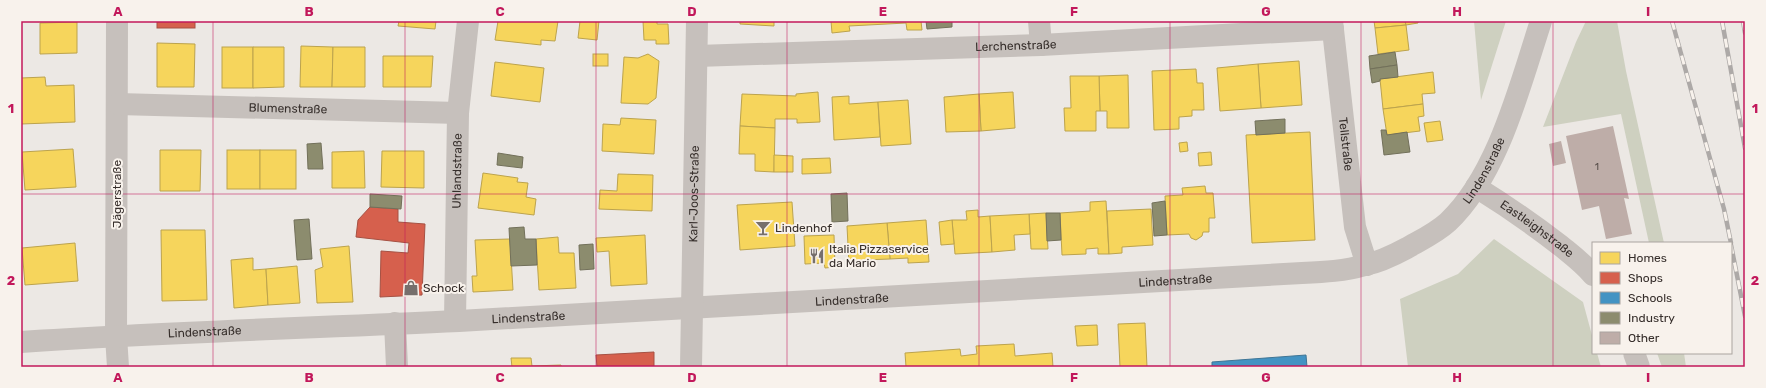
<svg xmlns="http://www.w3.org/2000/svg" width="1766" height="388" font-family="Rubik,sans-serif">
	<rect width="100%" height="100%" fill="#ece8e4"/>
	<g fill="#ced0c0">
		<polygon points="1474,21 1506,21 1481,100"/>
		<polygon points="1586,21 1617,21 1626,71 1664,243 1649,243 1621,114 1543,127 1576,42"/>
		<polygon points="1494,239 1583,302 1593,339 1593,353 1597,353 1601,367 1408,367 1400,299 1458,274"/>
		<polygon points="1657,353 1684,353 1686,367 1662,367"/>
	</g>
	<g fill="#f6d55c" stroke="#bca34d">
		<polygon points="399,21 436,21 435,29 398,26"/>
		<polygon points="498,21 558,21 555,41 541,40 541,45 495,40"/>
		<polygon points="580,21 599,21 597,40 578,38"/>
		<polygon points="643,21 657,21 657,24 668,24 669,44 656,44 656,40 644,40"/>
		<polygon points="740,21 774,21 774,26 740,24"/>
		<polygon points="831,21 921,21 922,30 907,30 906,23 849,26 850,31 832,33"/>
		<polygon points="1374,21 1405,21 1406,25 1375,28"/>
		<polygon points="1405,21 1418,21 1418,23 1406,25"/>
		<polygon points="77,22 77,53 40,54 40,23"/>
		<polygon points="1406,25 1409,50 1378,54 1375,28"/>
		<polygon points="157,43 195,44 194,87 157,87"/>
		<polygon points="301,46 333,47 332,87 300,87"/>
		<rect x="222" y="47" width="31" height="41"/>
		<polygon points="253,47 284,47 284,87 253,88"/>
		<polygon points="333,47 365,47 365,87 332,87"/>
		<rect x="593" y="54" width="15" height="12"/>
		<polygon points="648,54 659,61 656,98 648,104 621,103 624,57 638,58"/>
		<polygon points="383,56 433,56 431,87 383,87"/>
		<polygon points="1299,61 1302,105 1261,108 1258,64"/>
		<polygon points="495,62 544,68 540,102 491,96"/>
		<polygon points="1258,64 1261,108 1220,111 1217,68"/>
		<polygon points="1196,69 1197,83 1203,83 1204,110 1192,110 1192,116 1179,117 1179,129 1154,130 1152,71"/>
		<polygon points="1433,72 1435,93 1422,94 1423,104 1383,109 1380,79"/>
		<polygon points="1128,75 1129,128 1107,128 1107,111 1100,111 1099,76"/>
		<polygon points="1070,76 1099,76 1100,111 1096,111 1096,131 1065,131 1064,108 1071,108"/>
		<polygon points="45,77 46,86 74,85 75,122 21,124 21,78"/>
		<polygon points="818,92 820,122 797,123 797,119 775,119 775,128 740,126 742,94 796,96 796,94"/>
		<polygon points="1013,92 1015,128 981,131 979,94"/>
		<polygon points="979,94 981,131 946,132 944,97"/>
		<polygon points="849,96 849,104 878,102 880,137 834,140 832,97"/>
		<polygon points="908,100 911,144 881,146 878,102"/>
		<polygon points="1423,104 1424,116 1418,117 1420,131 1387,135 1383,109"/>
		<polygon points="621,118 656,120 654,154 602,151 603,124 620,125"/>
		<polygon points="1440,121 1443,140 1427,142 1424,123"/>
		<polygon points="740,126 775,128 774,172 755,171 755,154 739,154"/>
		<polygon points="1310,132 1315,240 1252,243 1246,135"/>
		<polygon points="1187,142 1188,151 1180,152 1179,143"/>
		<polygon points="73,149 76,187 25,190 22,152"/>
		<polygon points="160,150 201,150 200,191 160,191"/>
		<rect x="227" y="150" width="33" height="39"/>
		<rect x="260" y="150" width="36" height="39"/>
		<polygon points="364,151 365,188 332,188 332,152"/>
		<polygon points="382,151 424,151 424,188 381,187"/>
		<polygon points="1211,152 1212,165 1199,166 1198,153"/>
		<polygon points="774,155 793,156 793,172 774,172"/>
		<polygon points="830,158 831,173 802,174 802,159"/>
		<polygon points="483,173 518,178 517,182 528,183 526,197 536,199 534,215 478,208"/>
		<polygon points="618,174 653,175 652,211 599,209 600,190 617,191"/>
		<polygon points="1205,186 1206,193 1213,193 1215,218 1209,218 1209,232 1203,232 1202,236 1196,240 1191,238 1189,234 1167,235 1165,196 1183,195 1182,188"/>
		<polygon points="1106,201 1109,254 1098,254 1098,248 1086,249 1086,254 1062,255 1060,213 1090,211 1090,202"/>
		<polygon points="792,202 795,246 740,250 737,205"/>
		<polygon points="1151,209 1153,245 1122,247 1122,253 1109,254 1107,211"/>
		<polygon points="978,210 978,217 990,216 992,252 955,254 952,220 967,220 966,211"/>
		<polygon points="1046,213 1048,249 1031,249 1029,214"/>
		<polygon points="1029,214 1030,234 1014,235 1015,250 992,252 990,216"/>
		<polygon points="926,220 929,262 908,263 908,258 890,259 887,223"/>
		<polygon points="952,220 954,244 941,245 939,222"/>
		<polygon points="887,223 890,259 862,260 862,264 849,265 847,226"/>
		<polygon points="161,230 205,230 207,300 162,301"/>
		<polygon points="645,235 647,284 611,286 609,251 597,252 596,238"/>
		<polygon points="834,235 835,267 825,268 824,263 805,264 804,236"/>
		<polygon points="558,237 559,253 574,253 576,288 539,290 536,239"/>
		<polygon points="510,239 513,290 473,292 472,276 477,276 475,240"/>
		<polygon points="75,243 78,281 25,285 22,248"/>
		<polygon points="349,246 353,302 317,303 315,270 323,267 320,249"/>
		<polygon points="253,258 253,270 266,269 268,305 234,308 231,260"/>
		<polygon points="297,266 300,303 268,305 266,269"/>
		<polygon points="1145,323 1147,367 1120,367 1118,324"/>
		<polygon points="1097,325 1098,345 1077,346 1075,326"/>
		<polygon points="1014,344 1015,356 1052,353 1053,367 906,367 905,353 960,349 961,356 977,354 976,346"/>
		<polygon points="511,358 531,358 532,366 561,365 561,367 512,367"/>
	</g>
	<g fill="#d6604d" stroke="#a65143">
		<rect x="157" y="21" width="38" height="7"/>
		<polygon points="370,207 398,209 398,222 425,224 422,295 380,297 381,251 408,253 409,243 356,237 358,220"/>
		<polygon points="654,352 654,367 597,367 596,355"/>
	</g>
	<polygon fill="#4393c3" stroke="#3f7595" points="1306,355 1307,367 1212,367 1212,362"/>
	<g fill="#8c8c6e" stroke="#72705a">
		<polygon points="926,21 952,21 952,27 927,29"/>
		<polygon points="1395,52 1397,65 1370,69 1369,56"/>
		<polygon points="1397,65 1398,77 1380,79 1380,81 1372,83 1370,69"/>
		<polygon points="1285,119 1285,133 1256,135 1255,121"/>
		<polygon points="1381,130 1386,130 1387,135 1407,132 1410,152 1384,155"/>
		<polygon points="321,143 323,169 308,169 307,144"/>
		<polygon points="498,153 523,157 522,168 497,165"/>
		<polygon points="847,193 848,221 832,222 831,194"/>
		<polygon points="370,194 402,196 401,209 370,207"/>
		<polygon points="1165,201 1167,235 1154,236 1152,203"/>
		<polygon points="1046,213 1060,213 1061,240 1047,241"/>
		<polygon points="309,219 312,259 297,260 294,220"/>
		<polygon points="524,227 525,239 536,239 537,265 511,266 509,228"/>
		<polygon points="593,244 594,269 580,270 579,245"/>
	</g>
	<g fill="#beada8">
		<polygon points="1613,126 1629,199 1624,198 1632,234 1606,239 1599,206 1582,210 1566,136"/>
		<polygon points="1561,141 1566,163 1553,166 1549,144"/>
	</g>
	<g fill="none" stroke-linecap="round" stroke-linejoin="round">
		<g stroke="#c6c0bc" stroke-width="22">
			<polyline points="117,21 116,336 118,367"/>
			<polyline points="1039,21 1041,45"/>
			<path id="s1" d="M 1332,21 L 1355,227 L 1367,265"/>
			<path id="s2" d="M 697,56 L 1041,45 L 1333,29"/>
			<path id="s3" d="M 118,104 L 458,113"/>
			<path id="s4" d="M 1476,187 C 1505,205 1534,225 1561,246 C 1572,255 1584,264 1593,275"/>
			<path id="s5" d="M 455,321 L 458,113 L 468,21"/>
			<polyline points="395,323 397,367"/>
			<path id="s6" d="M 21,342 C 167,332 313,328 459,321 C 740,307 1021,290 1302,273 C 1324,272 1345,271 1365,265 C 1380,262 1394,255 1407,248 C 1421,240 1436,233 1448,222 C 1498,175 1520,85 1541,21"/>
			<polyline points="1634,353 1639,367"/>
			<path id="s7" d="M 691,367 L 697,21"/>
		</g>
		<defs>
			<g id="rail">
				<polyline points="1672,21 1724,209 1731,243"/>
				<polyline points="1722,21 1745,148"/>
				<polyline points="1743,21 1745,33"/>
				<polyline points="1731,245 1745,316"/>
			</g>
		</defs>
		<use href="#rail" stroke="#ada9a7" stroke-width="4.5"/>
		<use href="#rail" stroke="#f8f2ec" stroke-width="3" stroke-dasharray="9" stroke-linecap="butt"/>
	</g>
	<path fill="none" stroke="#c2185b" stroke-width="1" stroke-opacity="0.55" d="M 213,21 L 213,367M 405,21 L 405,367M 596,21 L 596,367M 787,21 L 787,367M 979,21 L 979,367M 1170,21 L 1170,367M 1361,21 L 1361,367M 1553,21 L 1553,367M 21,194 L 1745,194"/>
	<defs>
		<symbol id="bar-bare" viewBox="-9 -9 18 18"><path d="M-6-5H6L.8 .8V4.5H3.5V6h-7V4.5H-.8V.8Z" fill="#766f6c" stroke="#f8f2ec" stroke-width="2.5" paint-order="stroke"/></symbol>
		<symbol id="restaurant-bare" viewBox="-9 -9 18 18"><path d="M-5-6h1v4h1v-4h1v4h1v-4h1v5L-1.5 .5V6h-2V.5L-5-1ZM5-6V6H3V1.5H1.5Q1.5-4 5-6Z" fill="#766f6c" stroke="#f8f2ec" stroke-width="2.5" paint-order="stroke"/></symbol>
		<symbol id="shop-bare" viewBox="-9 -9 18 18"><path d="M-5-2.5h2.3a2.7 3.5 0 0 1 5.4 0H5L5.5 6h-11ZM-1.5-2.5h3a1.5 2.3 0 0 0-3 0Z" fill="#766f6c" stroke="#f8f2ec" stroke-width="2.5" paint-order="stroke"/></symbol>
	</defs>
	<g fill-rule="evenodd">
		<use href="#bar-bare" x="752" y="217" width="22" height="22"/>
		<use href="#restaurant-bare" x="806" y="245" width="22" height="22"/>
		<use href="#shop-bare" x="400" y="277" width="22" height="22"/>
	</g>
	<g text-anchor="middle" dominant-baseline="central" stroke-width="4" stroke-linejoin="round" paint-order="stroke">
		<g font-size="10" fill="#584e4a">
			<text x="1597" y="167">1</text>
		</g>
		<g font-size="12" fill="#362e2b" stroke="#f8f2ec">
			<text stroke="none"><textPath href="#s2" startOffset="319">Lerchenstraße</textPath></text>
			<text stroke="none"><textPath href="#s3" startOffset="170">Blumenstraße</textPath></text>
			<text stroke="none"><textPath href="#s1" startOffset="124">Tellstraße</textPath></text>
			<text stroke="none"><textPath href="#s6" startOffset="1504">Lindenstraße</textPath></text>
			<text stroke="none"><textPath href="#s5" startOffset="150">Uhlandstraße</textPath></text>
			<text transform="translate(117 194) rotate(-90)">Jägerstraße</text>
			<text stroke="none"><textPath href="#s7" startOffset="173">Karl-Joos-Straße</textPath></text>
			<text stroke="none"><textPath href="#s4" startOffset="74">Eastleighstraße</textPath></text>
			<text stroke="none"><textPath href="#s6" startOffset="1156">Lindenstraße</textPath></text>
			<text stroke="none"><textPath href="#s6" startOffset="832">Lindenstraße</textPath></text>
			<text stroke="none"><textPath href="#s6" startOffset="508">Lindenstraße</textPath></text>
			<text stroke="none"><textPath href="#s6" startOffset="184">Lindenstraße</textPath></text>
		</g>
		<g font-size="12" fill="#362e2b" stroke="#f8f2ec" text-anchor="start">
			<text x="775" y="228">Lindenhof</text>
			<text x="829" y="249">Italia Pizzaservice<tspan x="829" dy="14">da Mario</tspan></text>
			<text x="423" y="288">Schock</text>
		</g>
	</g>
	<rect width="1766" height="388" fill="none" stroke="#f8f2ec" stroke-width="44"/>
	<rect x="1592" y="242" width="140" height="112" fill="#f8f2ec" stroke="#aaa49f"/>
	<rect x="1600" y="252" width="20" height="12" fill="#f6d55c" stroke="#aaa49f"/>
	<text x="1628" y="262" font-size="12" fill="#362e2b">Homes</text>
	<rect x="1600" y="272" width="20" height="12" fill="#d6604d" stroke="#aaa49f"/>
	<text x="1628" y="282" font-size="12" fill="#362e2b">Shops</text>
	<rect x="1600" y="292" width="20" height="12" fill="#4393c3" stroke="#aaa49f"/>
	<text x="1628" y="302" font-size="12" fill="#362e2b">Schools</text>
	<rect x="1600" y="312" width="20" height="12" fill="#8c8c6e" stroke="#aaa49f"/>
	<text x="1628" y="322" font-size="12" fill="#362e2b">Industry</text>
	<rect x="1600" y="332" width="20" height="12" fill="#beada8" stroke="#aaa49f"/>
	<text x="1628" y="342" font-size="12" fill="#362e2b">Other</text>
	<rect x="22" y="22" width="1722" height="344" fill="none" stroke="#c2185b" stroke-width="1.5"/>
	<g font-size="13" text-anchor="middle" font-weight="bold" fill="#c2185b">
		<text x="118" y="16">A</text>
		<text x="309" y="16">B</text>
		<text x="500" y="16">C</text>
		<text x="692" y="16">D</text>
		<text x="883" y="16">E</text>
		<text x="1074" y="16">F</text>
		<text x="1266" y="16">G</text>
		<text x="1457" y="16">H</text>
		<text x="1648" y="16">I</text>
		<text x="11" y="113">1</text>
		<text x="1755" y="113">1</text>
		<text x="11" y="285">2</text>
		<text x="1755" y="285">2</text>
		<text x="118" y="382">A</text>
		<text x="309" y="382">B</text>
		<text x="500" y="382">C</text>
		<text x="692" y="382">D</text>
		<text x="883" y="382">E</text>
		<text x="1074" y="382">F</text>
		<text x="1266" y="382">G</text>
		<text x="1457" y="382">H</text>
		<text x="1648" y="382">I</text>
	</g>
</svg>
